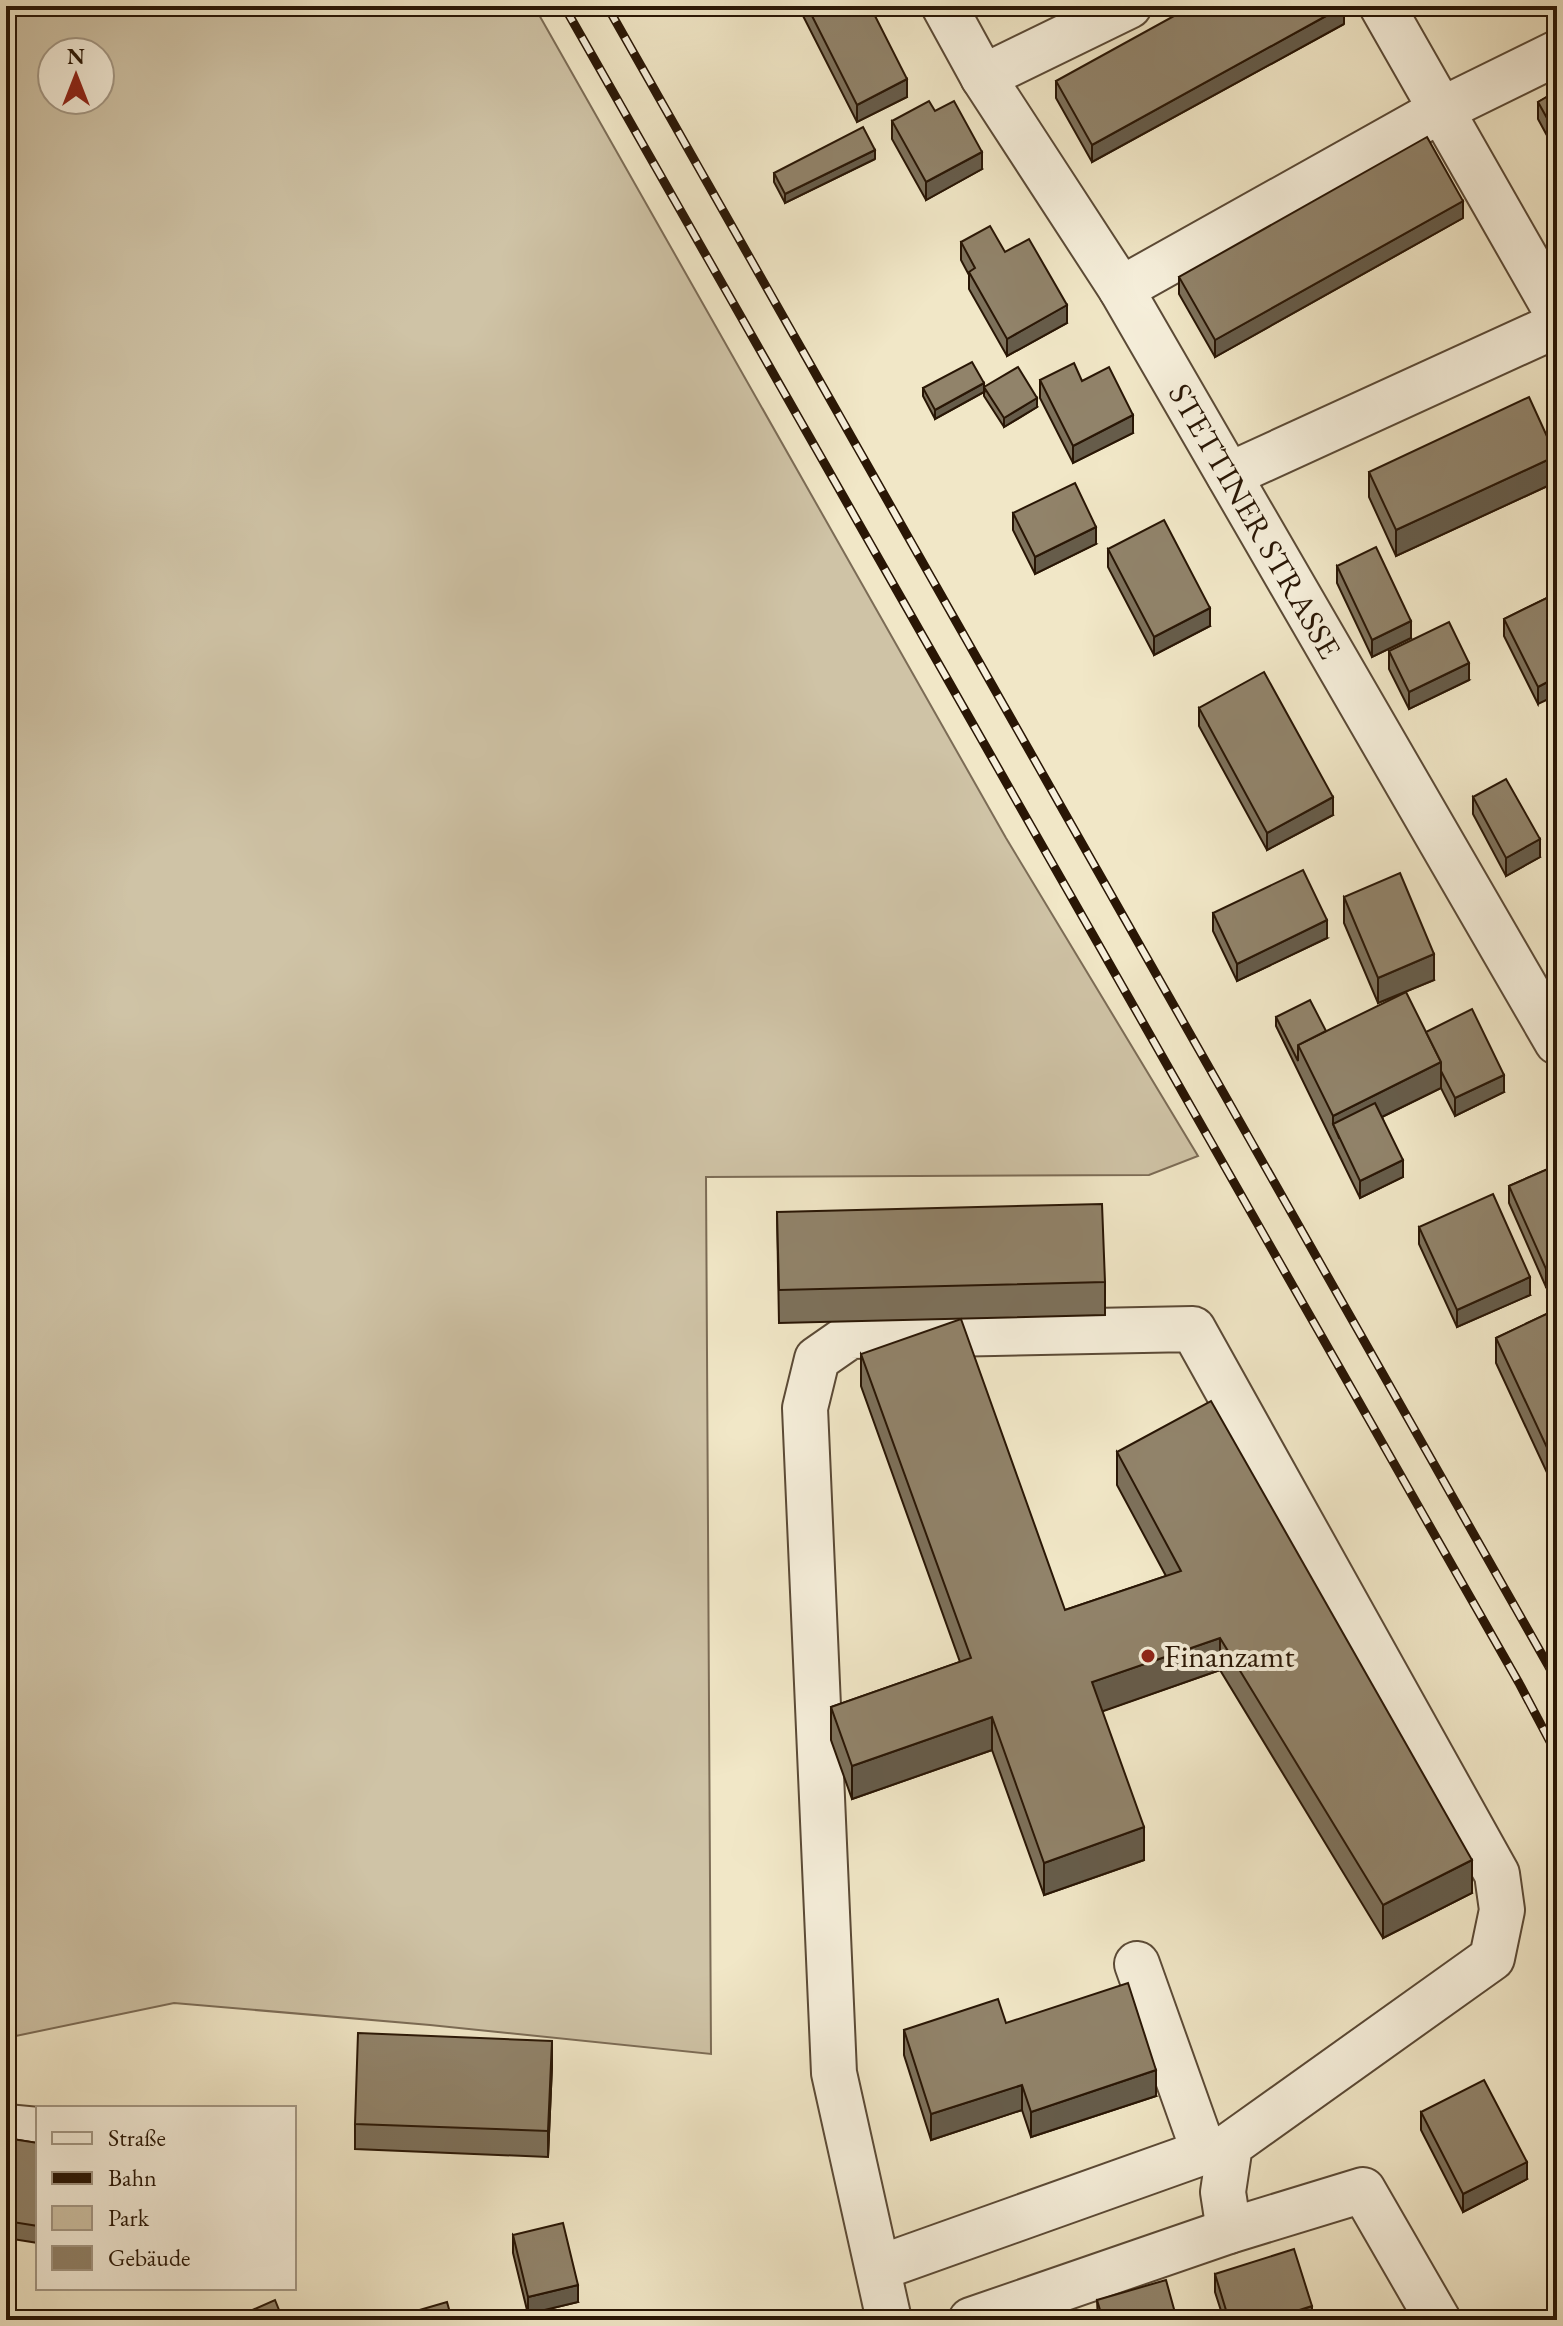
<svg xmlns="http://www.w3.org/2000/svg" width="1563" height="2326" font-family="'EB Garamond',serif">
	<rect width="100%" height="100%" fill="#f1e7c7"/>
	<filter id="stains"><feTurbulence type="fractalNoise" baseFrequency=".0025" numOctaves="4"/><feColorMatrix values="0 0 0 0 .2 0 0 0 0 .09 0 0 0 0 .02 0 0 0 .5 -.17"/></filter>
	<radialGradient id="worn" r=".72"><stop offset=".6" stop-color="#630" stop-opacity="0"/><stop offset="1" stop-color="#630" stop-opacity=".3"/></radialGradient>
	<path fill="#cfc3a6" stroke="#7c6c56" stroke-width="2" fill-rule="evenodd" d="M 6,6 L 534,6 L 1006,838 L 1198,1156 L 1149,1175 L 706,1177 L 711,2054 L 430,2025 L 174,2003 L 6,2038 ZM 52,52 L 100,52 L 100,100 L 52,100 Z"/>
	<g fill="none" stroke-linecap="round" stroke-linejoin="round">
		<defs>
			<g id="minor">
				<polyline points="944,6 983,77 1121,289 1557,1042"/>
				<polyline points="1382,6 1557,313"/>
				<polyline points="983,77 1129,6"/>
				<polyline points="1121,289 1441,110 1557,53"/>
				<polyline points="1229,475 1557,325"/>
				<polyline points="6,2127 38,2130"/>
				<polyline points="879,2268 1204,2152 1137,1964"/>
				<polyline points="889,2320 834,2073 805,1408 817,1359 850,1336 1193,1329 1497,1874 1502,1910 1492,1958 1230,2145 1223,2192 1229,2231"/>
				<polyline points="971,2320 1229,2231 1363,2190 1438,2320"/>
			</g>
		</defs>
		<use href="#minor" stroke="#5b4a36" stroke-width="48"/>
		<use href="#minor" stroke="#f6efdb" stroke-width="44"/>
		<defs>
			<g id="rail">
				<polyline points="564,6 1519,1683 1557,1755"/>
				<polyline points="607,6 1557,1681"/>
			</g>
		</defs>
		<use href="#rail" stroke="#291605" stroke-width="9"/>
		<use href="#rail" stroke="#f6efdb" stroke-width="6" stroke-dasharray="18" stroke-linecap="butt"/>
	</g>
	<g fill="#7d715b" stroke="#291605" stroke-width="2">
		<polygon points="798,6 870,6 907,97 857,122"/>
		<polygon points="1344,24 1092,162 1056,98 1056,81"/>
		<polygon points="1557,91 1557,154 1538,119 1538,102"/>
		<polygon points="892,121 982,169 926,200 892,139"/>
		<polygon points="875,159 785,203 774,182 774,173"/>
		<polygon points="1463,218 1215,357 1179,294 1179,277"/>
		<polygon points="961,242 1005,252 1067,323 1007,356 969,289 969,275 961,260"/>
		<polygon points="1040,380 1082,381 1133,433 1073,463 1040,398"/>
		<polygon points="984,387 1037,407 1004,427 984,396"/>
		<polygon points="923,388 984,392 935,419 923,396"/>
		<polygon points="1369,472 1556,482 1396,556 1369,497"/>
		<polygon points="1013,513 1096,544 1035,574 1013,530"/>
		<polygon points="1108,549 1210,626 1154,655 1108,567"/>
		<polygon points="1337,566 1411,638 1372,657 1337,583"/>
		<polygon points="1557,593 1538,704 1504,636 1504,619"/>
		<polygon points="1389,651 1469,680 1409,709 1389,669"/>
		<polygon points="1199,708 1333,815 1267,850 1199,726"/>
		<polygon points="1473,797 1540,857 1506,876 1473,814"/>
		<polygon points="1344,897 1434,980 1378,1003 1344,923"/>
		<polygon points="1213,913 1327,938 1237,981 1213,931"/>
		<polygon points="1276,1017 1326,1031 1426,1032 1504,1092 1455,1116 1441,1088 1382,1117 1403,1177 1360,1198 1276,1026"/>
		<polygon points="1557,1165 1557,1282 1546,1287 1509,1203 1509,1186"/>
		<polygon points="777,1212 1105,1282 1105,1315 779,1323"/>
		<polygon points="1419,1227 1530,1295 1457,1327 1419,1244"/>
		<polygon points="1557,1309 1557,1473 1549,1477 1496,1363 1496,1338"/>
		<polygon points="861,1354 1065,1610 1166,1576 1117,1485 1117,1452 1472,1893 1383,1938 1220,1670 1102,1711 1144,1860 1044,1895 992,1750 852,1799 831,1740 831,1707 960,1662 861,1386"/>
		<polygon points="1006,2023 1156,2096 1031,2137 1022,2110 931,2140 904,2055 904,2030"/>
		<polygon points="552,2066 548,2157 355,2149 355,2124"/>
		<polygon points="1421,2112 1527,2179 1463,2212 1421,2130"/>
		<polygon points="6,2138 38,2143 38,2243 6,2238"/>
		<polygon points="513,2235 578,2302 528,2314 513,2253"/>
		<polygon points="1215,2274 1312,2320 1224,2320 1215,2292"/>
		<polygon points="1097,2300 1177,2320 1098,2320"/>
	</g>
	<g fill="#665c4a" stroke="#291605" stroke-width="2">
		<polygon points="1344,6 1344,24 1092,162 1092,145"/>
		<polygon points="907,79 907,97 857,122 857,105"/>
		<polygon points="875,150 875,159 785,203 785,194"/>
		<polygon points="982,152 982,169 926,200 926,182"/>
		<polygon points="1463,201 1463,218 1215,357 1215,340"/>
		<polygon points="1067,305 1067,323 1007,356 1007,339"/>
		<polygon points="984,383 984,392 935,419 935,410"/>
		<polygon points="1037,398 1037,407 1004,427 1004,418"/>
		<polygon points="1133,415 1133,433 1073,463 1073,446"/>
		<polygon points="1556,456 1556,482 1396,556 1396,530"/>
		<polygon points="1096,527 1096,544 1035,574 1035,557"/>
		<polygon points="1210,608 1210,626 1154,655 1154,637"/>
		<polygon points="1411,621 1411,638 1372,657 1372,640"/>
		<polygon points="1469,663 1469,680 1409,709 1409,692"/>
		<polygon points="1557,677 1557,695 1538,704 1538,687"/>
		<polygon points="1333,797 1333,815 1267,850 1267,833"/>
		<polygon points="1540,839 1540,857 1506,876 1506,858"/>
		<polygon points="1327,920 1327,938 1237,981 1237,964"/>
		<polygon points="1434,954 1434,980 1378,1003 1378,978"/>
		<polygon points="1441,1062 1441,1088 1339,1138 1333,1124 1333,1116"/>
		<polygon points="1504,1075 1504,1092 1455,1116 1455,1098"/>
		<polygon points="1403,1160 1403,1177 1360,1198 1360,1181"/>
		<polygon points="1557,1264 1557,1282 1546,1287 1546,1269"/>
		<polygon points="1530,1277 1530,1295 1457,1327 1457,1310"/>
		<polygon points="1557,1448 1557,1473 1549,1477 1549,1452"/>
		<polygon points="1220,1638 1220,1670 1092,1715 1092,1682"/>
		<polygon points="992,1717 992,1750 852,1799 852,1766"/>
		<polygon points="1144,1827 1144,1860 1044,1895 1044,1863"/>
		<polygon points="1472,1860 1472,1893 1383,1938 1383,1905"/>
		<polygon points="552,2041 552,2066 548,2157 548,2131"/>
		<polygon points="1156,2070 1156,2096 1031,2137 1031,2112"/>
		<polygon points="1022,2085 1022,2110 931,2140 931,2114"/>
		<polygon points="1527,2162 1527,2179 1463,2212 1463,2194"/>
		<polygon points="578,2285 578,2302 528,2314 528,2297"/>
		<polygon points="1312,2306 1312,2320 1268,2320"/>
	</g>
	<g fill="#91836a" stroke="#291605" stroke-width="2">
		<polygon points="807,6 870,6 907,79 857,105"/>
		<polygon points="1192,6 1344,6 1092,145 1056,81"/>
		<polygon points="1557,91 1557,136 1538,102"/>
		<polygon points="929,101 935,111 954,101 982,152 926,182 892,121"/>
		<polygon points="863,127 875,150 785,194 774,173"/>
		<polygon points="1427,137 1463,201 1215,340 1179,277"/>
		<polygon points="990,226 1005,252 1029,239 1067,305 1007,339 969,272 975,268 961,242"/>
		<polygon points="972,362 984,383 935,410 923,388"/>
		<polygon points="1074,363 1082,381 1109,367 1133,415 1073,446 1040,380"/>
		<polygon points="1018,367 1037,398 1004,418 984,387"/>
		<polygon points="1529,397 1556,456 1396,530 1369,472"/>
		<polygon points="1075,483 1096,527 1035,557 1013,513"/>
		<polygon points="1164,520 1210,608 1154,637 1108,549"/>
		<polygon points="1376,547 1411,621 1372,640 1337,566"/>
		<polygon points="1557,593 1557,677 1538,687 1504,619"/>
		<polygon points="1449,622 1469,663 1409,692 1389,651"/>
		<polygon points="1264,672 1333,797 1267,833 1199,708"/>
		<polygon points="1506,779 1540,839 1506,858 1473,797"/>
		<polygon points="1303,870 1327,920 1237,964 1213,913"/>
		<polygon points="1400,873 1434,954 1378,978 1344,897"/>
		<polygon points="1406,992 1441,1062 1333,1116 1298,1045"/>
		<polygon points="1310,1000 1326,1031 1298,1045 1298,1061 1276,1017"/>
		<polygon points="1472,1009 1504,1075 1455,1098 1441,1071 1441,1062 1426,1032"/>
		<polygon points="1375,1103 1403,1160 1360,1181 1333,1124"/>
		<polygon points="1557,1165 1557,1264 1546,1269 1509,1186"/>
		<polygon points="1493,1194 1530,1277 1457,1310 1419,1227"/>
		<polygon points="1102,1204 1105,1282 779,1290 777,1212"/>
		<polygon points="1557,1309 1557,1448 1549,1452 1496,1338"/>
		<polygon points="961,1319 1065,1610 1181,1571 1117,1452 1211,1401 1472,1860 1383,1905 1220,1638 1092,1682 1144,1827 1044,1863 992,1717 852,1766 831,1707 971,1658 861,1354"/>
		<polygon points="1128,1983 1156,2070 1031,2112 1022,2085 931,2114 904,2030 998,1999 1006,2023"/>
		<polygon points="358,2033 552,2041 548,2131 355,2124"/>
		<polygon points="1484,2080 1527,2162 1463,2194 1421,2112"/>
		<polygon points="6,2138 38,2143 38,2226 6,2221"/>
		<polygon points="563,2223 578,2285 528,2297 513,2235"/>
		<polygon points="1294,2249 1312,2306 1268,2320 1229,2320 1215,2274"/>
		<polygon points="1166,2280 1177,2320 1103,2320 1097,2300"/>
		<polygon points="275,2300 283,2320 230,2320"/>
		<polygon points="447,2302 452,2320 385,2320"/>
		<polygon points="604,2311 606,2320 570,2320"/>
	</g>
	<circle fill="#8f2418" stroke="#f6efdb" stroke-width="3" cx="1148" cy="1656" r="8"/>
	<g text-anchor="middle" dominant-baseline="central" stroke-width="8" stroke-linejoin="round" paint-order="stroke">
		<g font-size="32" fill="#291605" stroke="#f6efdb">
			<text transform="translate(1255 521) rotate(60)">STETTINER STRASSE</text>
		</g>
		<g font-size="32" fill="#291605" stroke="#f6efdb" text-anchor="start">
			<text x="1164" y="1656">Finanzamt</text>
		</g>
	</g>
	<rect width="1563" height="2326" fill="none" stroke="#f1e7c7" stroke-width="32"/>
	<rect x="8" y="8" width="1547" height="2310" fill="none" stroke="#291605" stroke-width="4"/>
	<rect x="16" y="16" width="1531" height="2294" fill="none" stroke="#291605" stroke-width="2"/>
	<rect x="36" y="2106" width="260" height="184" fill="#f6efdb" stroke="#a49885" stroke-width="2"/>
	<rect x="52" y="2132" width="40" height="12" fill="#f6efdb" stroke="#a49885" stroke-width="2"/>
	<text x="108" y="2146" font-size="24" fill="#291605">Straße</text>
	<rect x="52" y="2172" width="40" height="12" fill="#291605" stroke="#a49885" stroke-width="2"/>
	<text x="108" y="2186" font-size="24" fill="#291605">Bahn</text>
	<rect x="52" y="2206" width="40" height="24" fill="#cfc3a6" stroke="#a49885" stroke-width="2"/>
	<text x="108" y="2226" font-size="24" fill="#291605">Park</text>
	<rect x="52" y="2246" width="40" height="24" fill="#91836a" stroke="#a49885" stroke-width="2"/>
	<text x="108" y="2266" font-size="24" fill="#291605">Gebäude</text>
	<g transform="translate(76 76)"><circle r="38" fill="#f6efdb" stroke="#a49885" stroke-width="2"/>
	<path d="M0-6L14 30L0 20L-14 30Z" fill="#8f2418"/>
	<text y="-12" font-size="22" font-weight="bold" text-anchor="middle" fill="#291605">N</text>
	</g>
	<rect width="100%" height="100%" filter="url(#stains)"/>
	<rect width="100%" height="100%" fill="url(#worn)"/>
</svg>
